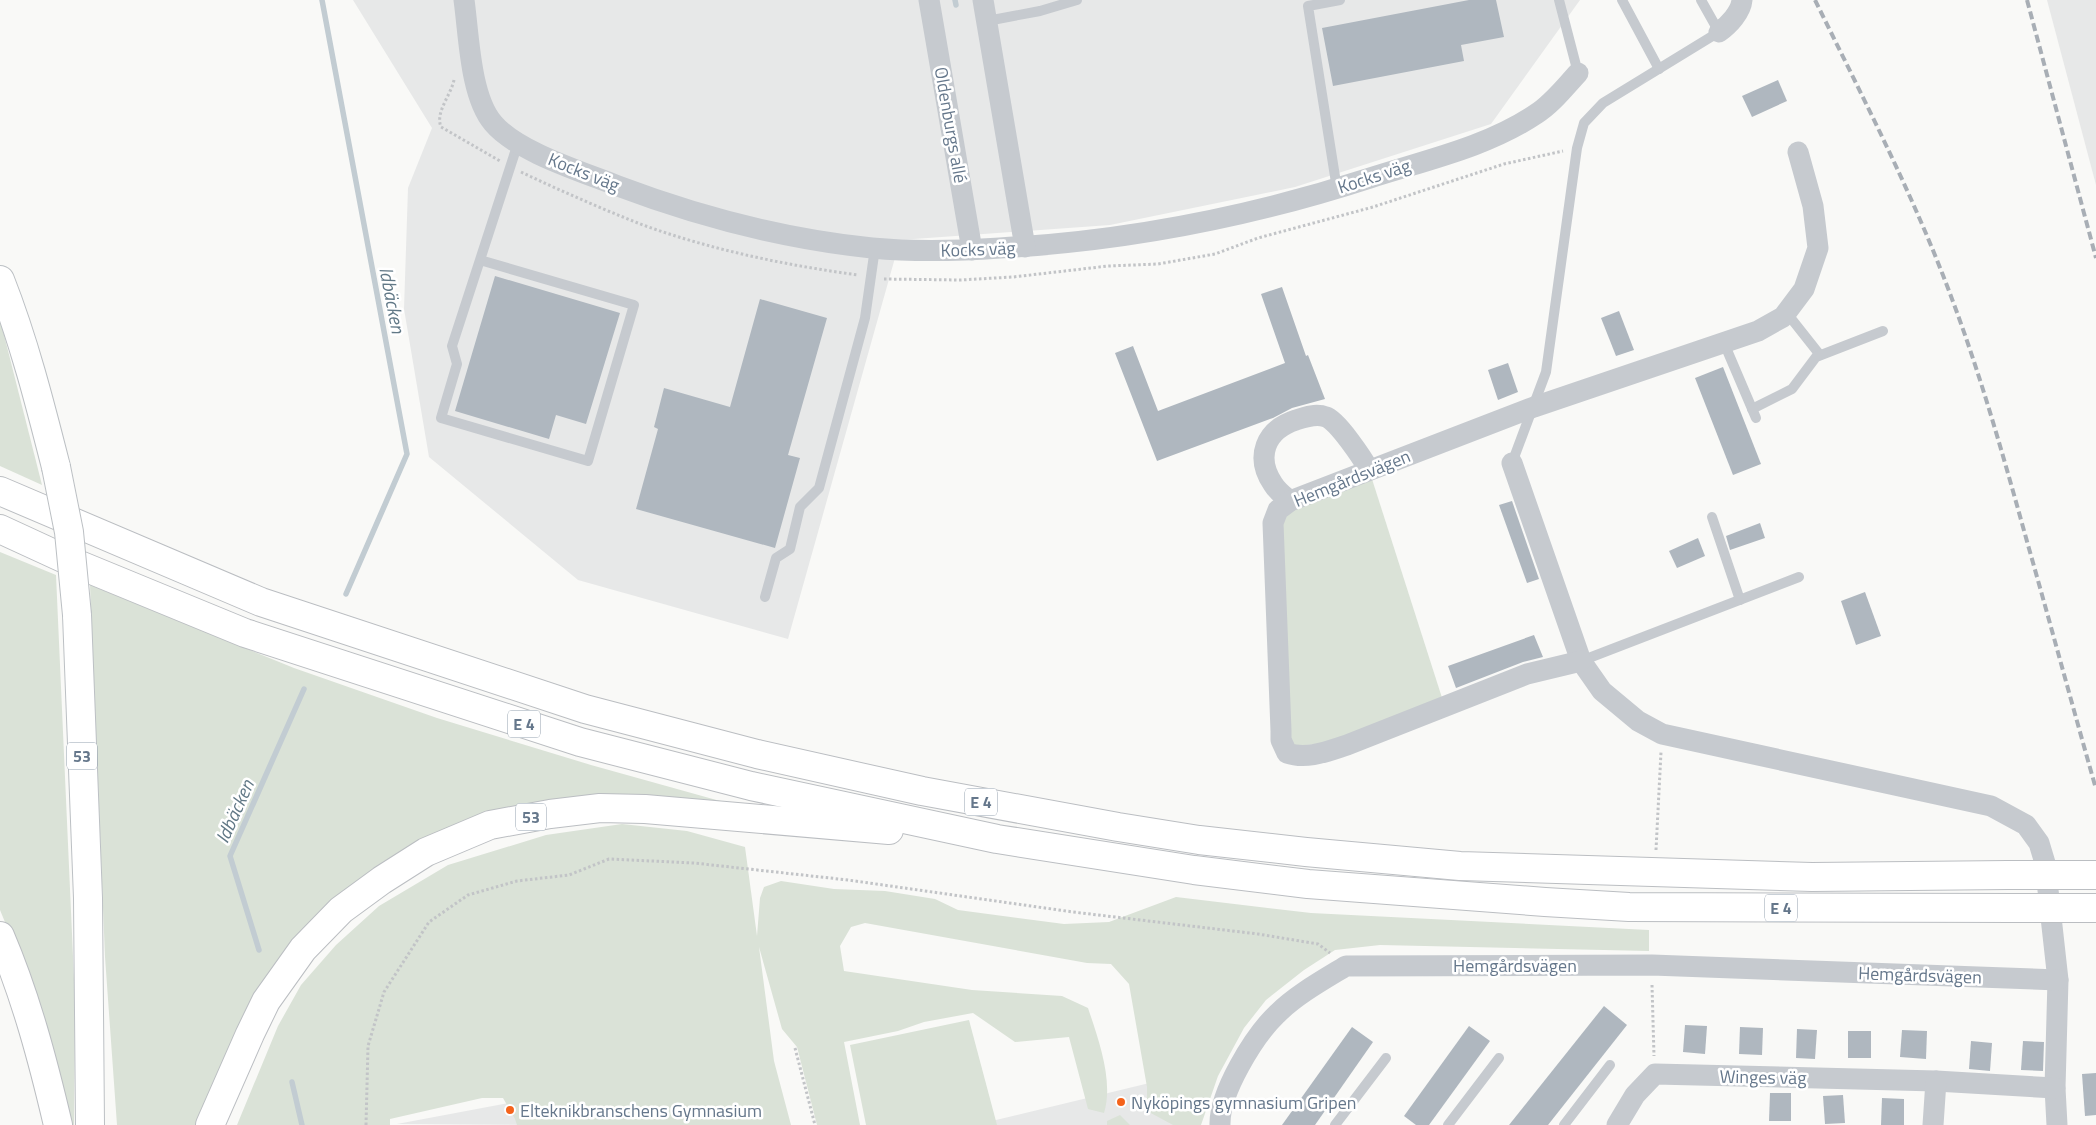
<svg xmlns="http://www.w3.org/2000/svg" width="2096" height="1125" font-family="'Titillium Web',sans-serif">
	<rect width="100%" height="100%" fill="#f9f9f7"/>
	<g fill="#e7e8e8">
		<polygon points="353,0 1580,0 1491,124 1295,187 1110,225 900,240 788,639 578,580 429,457 404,309 408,188 432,128"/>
		<polygon points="2047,0 2096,0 2096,185"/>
		<polygon points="1166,1079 1177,1125 975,1125"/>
		<polygon points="546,1096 551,1125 397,1124"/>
	</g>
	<g fill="#dae2d7">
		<polygon points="0,321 1,323 42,485 0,466"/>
		<polygon points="1371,476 1444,704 1343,743 1287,746 1278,526 1286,508"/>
		<polygon points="0,552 56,575 75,1001 74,1125 69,1125 23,966 0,910"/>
		<polygon points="90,585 294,668 437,718 591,765 738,806 540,805 332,905 197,1125 117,1125 105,957"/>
		<path d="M 622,824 L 687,831 L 745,847 L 757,936 L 760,898 L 764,887 L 781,881 L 834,889 L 885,891 L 935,899 L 958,910 L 1064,924 L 1109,922 L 1176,897 L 1311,913 L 1649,930 L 1649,951 L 1380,945 L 1335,950 L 1304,970 L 1266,1000 L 1244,1028 L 1218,1076 L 1201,1125 L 1173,1125 L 1147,1111 L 1147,1087 L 1129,984 L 1111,964 L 1087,963 L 865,923 L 851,927 L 840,946 L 844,971 L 972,990 L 1062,996 L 1088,1008 C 1098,1038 1114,1081 1104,1113 L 1088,1109 L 1069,1037 L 1015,1042 L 973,1013 L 924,1022 L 898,1031 L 844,1042 L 860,1125 L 817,1125 L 797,1047 L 782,1029 L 759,947 L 774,1061 L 791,1125 L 517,1125 L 515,1119 L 503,1098 L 482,1098 L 390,1119 L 390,1125 L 237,1125 L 278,1026 L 301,985 L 336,945 L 379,906 L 448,865 L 546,835 Z"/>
		<polygon points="969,1020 997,1125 866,1125 850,1045"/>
		<polygon points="1120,1115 1130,1125 1107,1125 1107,1121"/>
	</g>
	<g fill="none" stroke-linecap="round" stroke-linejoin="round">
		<g stroke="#c2ccd2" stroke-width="5.5">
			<polyline points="322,0 407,454 346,594"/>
			<polyline points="955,0 956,5"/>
			<polyline points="259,950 230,856 304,689"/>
			<polyline points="292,1082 302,1125"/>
		</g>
	</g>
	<g fill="#afb7bf">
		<polygon points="1469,0 1496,0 1504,37 1461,45 1464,61 1333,86 1322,28"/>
		<polygon points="1778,80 1787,101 1752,117 1742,96"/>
		<polygon points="495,276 620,313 586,424 556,415 549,439 455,411"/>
		<polygon points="1282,287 1306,356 1308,355 1325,399 1292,408 1273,418 1157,461 1115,353 1133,346 1158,411 1285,363 1261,294"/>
		<polygon points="760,299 827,318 788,455 800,458 775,548 636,509 658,429 654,427 664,388 730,407"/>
		<polygon points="1619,311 1634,350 1616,356 1601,318"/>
		<polygon points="1508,363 1518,392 1498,400 1488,370"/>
		<polygon points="1723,367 1761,464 1733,475 1695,378"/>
		<polygon points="1512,501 1539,579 1527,583 1499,505"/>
		<polygon points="1760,523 1765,538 1730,550 1726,536"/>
		<polygon points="1698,538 1705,556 1677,568 1669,551"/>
		<polygon points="1865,592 1881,636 1856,645 1841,601"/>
		<polygon points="1534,635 1543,657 1523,662 1456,688 1448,666"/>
		<polygon points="1604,1006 1627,1025 1548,1125 1509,1125"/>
		<polygon points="1685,1025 1707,1026 1705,1054 1683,1052"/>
		<polygon points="1469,1026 1490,1041 1429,1125 1416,1125 1404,1116"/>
		<polygon points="1352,1027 1373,1042 1315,1125 1282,1125"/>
		<polygon points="1740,1027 1763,1028 1762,1055 1739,1054"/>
		<polygon points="1797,1029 1817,1030 1815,1059 1796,1058"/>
		<polygon points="1902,1030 1927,1031 1926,1059 1900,1057"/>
		<rect x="1848" y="1031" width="23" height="27"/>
		<polygon points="1971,1041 1992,1043 1990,1071 1969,1069"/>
		<polygon points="2023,1041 2044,1042 2043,1071 2021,1070"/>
		<polygon points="2096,1073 2096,1115 2085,1116 2082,1074"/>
		<polygon points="1770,1093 1791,1093 1791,1121 1769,1121"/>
		<polygon points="1843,1095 1845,1123 1825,1124 1823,1096"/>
		<polygon points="1882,1098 1904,1099 1904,1125 1881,1125"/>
	</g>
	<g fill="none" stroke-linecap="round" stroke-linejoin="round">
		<defs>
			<g id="primary">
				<path d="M 0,280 C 24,341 40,404 56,467"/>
				<polyline points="77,615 88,898 90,1125"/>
			</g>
			<g id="motorway">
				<polyline points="0,491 261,602 585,709 757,754 922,791 1118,827 1199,840 1306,852 1460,866 1812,877 2008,875"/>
				<polyline points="0,529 65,559 245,633 580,742 751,786 997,839 1194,870 1308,884 1545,902 1629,907 2018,908"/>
				<path d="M 0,936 C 26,997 43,1061 58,1125"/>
				<polyline points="210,1125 250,1034 266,1001 303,949 341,910 382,880 426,852 490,825 550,814 600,808 645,809 889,830"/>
			</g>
		</defs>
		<use href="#primary" stroke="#bcc0c4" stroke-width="30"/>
		<use href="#motorway" stroke="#bbbec2" stroke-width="30"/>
		<g stroke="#c2c4c7" stroke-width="3" stroke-dasharray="2.5 2.5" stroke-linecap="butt">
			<path d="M 454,80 C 451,95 435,112 441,127 L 500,161"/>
			<path d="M 521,172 C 561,191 602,209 643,225 C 712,250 785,265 858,275"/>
			<polyline points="884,279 960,280 1013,277 1108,266 1158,264 1215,254 1258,238 1373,207 1504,164 1563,151"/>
			<polyline points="1656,850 1661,752"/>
			<polyline points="1652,985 1654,1056"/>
			<polyline points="795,1048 815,1125"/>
			<polyline points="366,1125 368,1046 384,992 429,922 468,895 517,881 569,875 609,859 694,863 848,880 1073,912 1258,934 1318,944 1330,953"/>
		</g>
		<g stroke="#c6cacf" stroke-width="10">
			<polyline points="1559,0 1578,73"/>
			<polyline points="1622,0 1659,69"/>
			<polyline points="987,21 1040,11 1077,0"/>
			<polyline points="1337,189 1308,6 1340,0"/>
			<polyline points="480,260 634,305 588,461 441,418 457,364 452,346 518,143"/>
			<polyline points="1786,312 1820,355"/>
			<polyline points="1724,343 1756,418"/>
			<polyline points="1752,409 1792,389 1816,357 1883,331"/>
			<polyline points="1512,463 1546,372 1577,148 1584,123 1603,103 1719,32 1701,0"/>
			<polyline points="1712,517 1740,600"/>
			<polyline points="765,597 776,558 790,549 800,507 819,488 865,318 875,248"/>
			<polyline points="1581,661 1799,577"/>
			<polyline points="1335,1125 1386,1058"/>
			<polyline points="1448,1125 1499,1058"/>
			<polyline points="1564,1125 1610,1065"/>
		</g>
		<g stroke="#c6cacf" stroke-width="21">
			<path d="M 464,0 C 469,35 470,96 493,123 C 517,152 583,172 618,186 C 700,217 785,239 872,248 C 915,252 957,251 1000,248 C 1126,241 1250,217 1370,178 C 1426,160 1487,147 1536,114 C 1552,104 1565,87 1578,73"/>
			<polyline points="929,0 972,250"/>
			<polyline points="983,0 1025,247"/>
			<path d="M 1719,32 C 1729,25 1741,12 1742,0"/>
			<polyline points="1512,463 1581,661 1602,691 1638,721 1662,734 1991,806 2026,825 2039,843 2045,863 2058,980 2055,1088 2057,1125"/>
			<path d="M 1290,501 C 1284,496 1277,491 1273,484 C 1255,457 1265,430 1296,420 C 1305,417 1316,413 1326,417 C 1337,420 1363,459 1369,470"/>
			<path d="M 1581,661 L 1527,674 L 1347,745 C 1328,751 1307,760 1287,753 L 1281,740 L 1281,731 L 1273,523 L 1278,510 L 1290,501 L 1534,407 L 1758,331 L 1783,317 L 1804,289 L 1818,248 L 1813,206 L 1798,152"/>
			<path d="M 1220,1125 C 1219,1093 1254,1036 1277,1014 C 1296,995 1323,980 1346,966 L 1652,965 L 2058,980"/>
			<polyline points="1617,1125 1635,1095 1655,1074 1936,1081 2055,1088"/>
			<polyline points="1933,1125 1936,1081"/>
		</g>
		<use href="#primary" stroke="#fff" stroke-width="28"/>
		<use href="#motorway" stroke="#fff" stroke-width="28"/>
		<g stroke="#a8aeb5" stroke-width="4" stroke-dasharray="8 4" stroke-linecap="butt">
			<path d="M 1815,0 C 1863,98 1914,196 1952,299 C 1982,379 2005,462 2028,545 C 2051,626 2073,708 2096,789"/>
			<polyline points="2027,0 2096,258"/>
		</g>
		<defs>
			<polyline id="primary-bridge" points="56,467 69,532 77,615"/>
			<g id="motorway-bridge">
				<polyline points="2008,875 2096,875"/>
				<polyline points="2018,908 2096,908"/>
			</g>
		</defs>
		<use href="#primary-bridge" stroke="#bcc0c4" stroke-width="30" stroke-linecap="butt"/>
		<use href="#motorway-bridge" stroke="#bbbec2" stroke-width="30" stroke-linecap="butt"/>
		<use href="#primary-bridge" stroke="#fff" stroke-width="28"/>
		<use href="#motorway-bridge" stroke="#fff" stroke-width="28"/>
	</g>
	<g fill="#f5631b" stroke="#fff" stroke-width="2">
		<circle cx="1121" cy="1102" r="5"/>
		<circle cx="510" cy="1110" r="5"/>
	</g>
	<g text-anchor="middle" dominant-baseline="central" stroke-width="5" stroke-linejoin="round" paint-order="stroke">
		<g fill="#fff" stroke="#93a0ae" stroke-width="1">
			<rect x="508" y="710.5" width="32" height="27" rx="4"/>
			<rect x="67" y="742.5" width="30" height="27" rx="4"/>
			<rect x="965" y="788.5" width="32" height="27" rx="4"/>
			<rect x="516" y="803.5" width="30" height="27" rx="4"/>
			<rect x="1765" y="894.5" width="32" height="27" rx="4"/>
		</g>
		<g font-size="16" font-weight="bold" fill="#65778b">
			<text x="524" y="724">E 4</text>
			<text x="82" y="756">53</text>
			<text x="981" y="802">E 4</text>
			<text x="531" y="817">53</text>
			<text x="1781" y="908">E 4</text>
		</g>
		<g font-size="18" fill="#65778b" stroke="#fff">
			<text transform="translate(951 125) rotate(80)">Oldenburgs allé</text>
			<text transform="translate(584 172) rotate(22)">Kocks väg</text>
			<text transform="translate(1374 176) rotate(-18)">Kocks väg</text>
			<text transform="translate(978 249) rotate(-2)">Kocks väg</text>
			<text transform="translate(1352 478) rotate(-22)">Hemgårdsvägen</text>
			<text x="1515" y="965">Hemgårdsvägen</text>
			<text transform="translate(1920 975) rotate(2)">Hemgårdsvägen</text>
			<text transform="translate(1763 1077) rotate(1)">Winges väg</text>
		</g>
		<g font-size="18" fill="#65778b" stroke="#fff" text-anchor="start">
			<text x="1131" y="1102">Nyköpings gymnasium Gripen</text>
			<text x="520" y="1110">Elteknikbranschens Gymnasium</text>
		</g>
		<g font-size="19" font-style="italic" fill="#617886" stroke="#fff">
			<text transform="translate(393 300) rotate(79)">Idbäcken</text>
			<text transform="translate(234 811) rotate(-66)">Idbäcken</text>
		</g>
	</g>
</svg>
